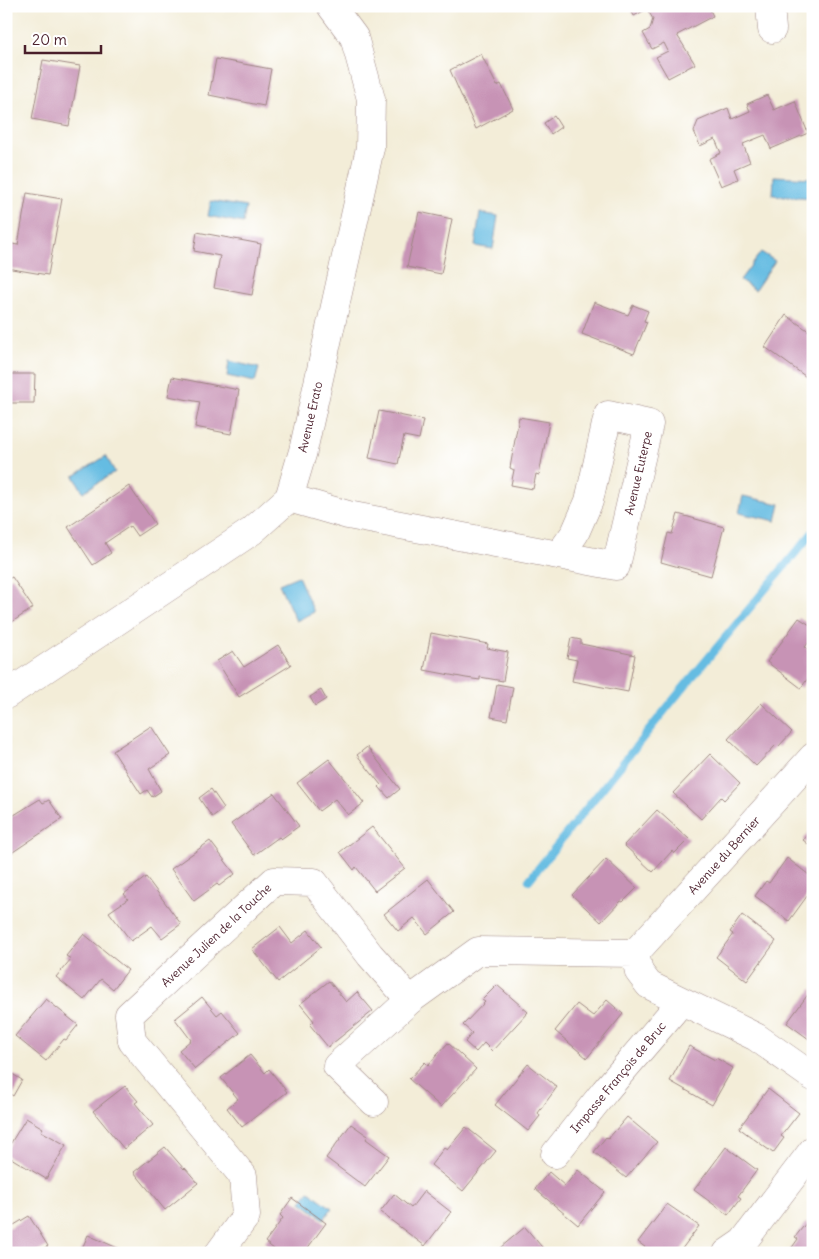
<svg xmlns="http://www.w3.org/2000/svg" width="819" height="1259" font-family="Delius,sans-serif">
	<rect width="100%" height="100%" fill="#fff"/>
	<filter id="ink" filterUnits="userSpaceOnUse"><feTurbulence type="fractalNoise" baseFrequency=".02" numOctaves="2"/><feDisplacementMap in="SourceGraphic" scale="10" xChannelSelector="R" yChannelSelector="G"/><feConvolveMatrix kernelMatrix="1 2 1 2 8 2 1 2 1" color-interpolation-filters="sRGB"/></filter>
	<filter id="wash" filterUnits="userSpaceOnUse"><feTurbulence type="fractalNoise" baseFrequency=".0096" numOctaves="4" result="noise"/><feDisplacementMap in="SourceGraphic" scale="20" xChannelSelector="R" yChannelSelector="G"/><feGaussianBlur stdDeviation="1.12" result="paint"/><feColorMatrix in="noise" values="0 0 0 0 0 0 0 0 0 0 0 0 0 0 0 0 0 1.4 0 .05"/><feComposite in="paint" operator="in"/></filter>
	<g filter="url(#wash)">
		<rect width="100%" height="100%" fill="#f3edd8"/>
		<g fill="#65bce2" stroke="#586e86">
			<polygon points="774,176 813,178 813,198 773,195"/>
			<polygon points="211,201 246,207 243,223 208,216"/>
			<polygon points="480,213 498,216 493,249 475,246"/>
			<polygon points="761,252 775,261 755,290 740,280"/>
			<polygon points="229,361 259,368 255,382 227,376"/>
			<polygon points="106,456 115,472 83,492 74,476"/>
			<polygon points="743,496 780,504 776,521 739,513"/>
			<polygon points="298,576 314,612 296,621 279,584"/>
			<polygon points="309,1191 332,1208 324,1219 301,1202"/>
		</g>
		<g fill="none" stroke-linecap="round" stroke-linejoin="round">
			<polyline stroke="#65bce2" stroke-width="8" points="529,880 674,699 813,532"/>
		</g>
		<g id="blocks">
			<g fill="#c793b5">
				<polygon points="629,6 708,6 713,16 677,35 695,64 668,78 656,57 668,51 664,43 652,49 643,33 650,29 653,19 647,9 634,16"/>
				<polygon points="481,54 497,86 501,84 513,109 476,129 450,70"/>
				<polygon points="216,59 271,69 264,106 209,95"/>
				<polygon points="43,60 80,66 69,126 32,119"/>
				<polygon points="767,95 774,110 795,101 808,133 771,149 765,135 743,144 750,162 734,169 738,179 721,186 709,159 721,153 715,139 700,146 694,131 698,121 728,108 732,119 750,111 747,104"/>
				<polygon points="554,116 561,127 551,134 544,123"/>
				<polygon points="27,193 62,199 48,275 6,268 6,243 18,245"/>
				<polygon points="419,212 452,219 441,274 407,267"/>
				<polygon points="197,232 261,244 252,295 214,288 220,256 194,251"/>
				<polygon points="594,302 628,315 633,305 648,311 644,321 647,322 634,354 582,334"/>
				<polygon points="786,315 813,334 813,374 809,379 765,347"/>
				<polygon points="6,374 35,374 34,403 6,403"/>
				<polygon points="172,377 239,390 231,434 195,427 200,402 168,396"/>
				<polygon points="379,411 423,420 419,439 404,436 398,464 369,458"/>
				<polygon points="519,417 549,422 539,475 536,474 533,489 511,485 514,470 510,468"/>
				<polygon points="129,486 155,524 137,536 130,526 105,543 111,553 93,565 68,527"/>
				<polygon points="678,514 724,527 711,576 661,562 668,533 672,534"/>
				<polygon points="12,577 33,608 6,626 6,580"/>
				<polygon points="799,618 813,627 813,637 805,647 813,652 813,671 801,688 767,662"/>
				<polygon points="431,633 488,644 487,648 508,652 503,681 480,677 480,680 466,678 424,670"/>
				<polygon points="571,638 581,640 581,644 635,655 628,692 572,681 577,660 567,658"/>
				<polygon points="278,645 291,665 239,697 217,661 233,651 244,667"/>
				<polygon points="497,684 513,687 507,720 491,717"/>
				<polygon points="321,690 326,699 315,706 310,697"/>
				<polygon points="761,703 792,732 778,747 776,745 756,766 728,739"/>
				<polygon points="151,726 170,755 149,769 161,791 152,797 147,790 141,794 113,751"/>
				<polygon points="367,747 400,789 389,798 379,787 381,785 357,755"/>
				<polygon points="710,754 740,783 724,800 721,797 701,819 673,793"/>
				<polygon points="329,759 364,803 348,815 335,799 319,811 297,783"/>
				<polygon points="211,789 224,808 212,817 199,798"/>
				<polygon points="274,793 299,826 281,839 279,837 254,855 231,824"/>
				<polygon points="40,799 43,803 49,800 62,819 10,854 6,848 6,820"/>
				<polygon points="657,810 689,839 674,854 672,851 653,872 624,845"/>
				<polygon points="372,827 405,868 375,891 356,867 354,870 340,852"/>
				<polygon points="813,828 813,848 803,840"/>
				<polygon points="210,841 235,874 219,886 217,884 194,901 171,869"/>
				<polygon points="787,858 813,878 813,888 789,921 755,896 766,881 769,883"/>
				<polygon points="606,859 637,888 623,902 621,901 601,922 572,895"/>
				<polygon points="146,877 181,924 162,938 152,926 131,941 109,912 128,899 124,894"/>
				<polygon points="428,879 454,912 427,934 414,918 398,931 384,914"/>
				<polygon points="742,915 776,941 747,981 716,957 733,934 730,932"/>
				<polygon points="280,927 292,943 308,930 321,947 278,982 252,949"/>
				<polygon points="84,934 128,970 113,989 101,979 84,1000 56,977 71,959 66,956"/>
				<polygon points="329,981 346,1002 357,992 373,1011 328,1047 310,1025 314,1021 300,1004"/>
				<polygon points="497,985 528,1012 492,1051 484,1043 476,1052 465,1042 472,1033 463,1025 485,1002 482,1000"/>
				<polygon points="812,989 813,990 813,1042 787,1023"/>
				<polygon points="202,997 217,1015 222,1011 240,1033 195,1069 179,1050 191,1040 175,1019"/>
				<polygon points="46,999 78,1025 66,1040 64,1039 46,1061 15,1036"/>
				<polygon points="607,1000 623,1014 587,1058 555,1031 577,1004 593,1016"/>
				<polygon points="448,1043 476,1069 441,1107 409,1079 425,1062 428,1065"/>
				<polygon points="689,1046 715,1060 716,1058 733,1068 712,1105 670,1081"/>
				<polygon points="250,1055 265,1073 269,1069 287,1092 242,1127 227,1108 238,1099 221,1078"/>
				<polygon points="528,1064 557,1087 538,1113 540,1116 528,1131 495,1105"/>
				<polygon points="6,1070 22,1080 13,1096 10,1094 6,1101"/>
				<polygon points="125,1086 138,1101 135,1103 153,1125 124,1149 93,1111"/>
				<polygon points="768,1089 799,1113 781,1136 784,1138 773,1153 739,1128"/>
				<polygon points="627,1117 657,1142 626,1178 594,1152 606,1137 608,1139"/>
				<polygon points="26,1118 43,1128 41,1131 66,1145 46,1179 6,1155 6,1151"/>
				<polygon points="351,1124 368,1136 366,1139 389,1156 365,1187 326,1158"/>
				<polygon points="466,1127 496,1151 463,1191 431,1165 444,1148 447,1150"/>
				<polygon points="165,1147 184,1169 185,1168 198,1183 165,1210 134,1172"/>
				<polygon points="726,1147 757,1170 738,1196 741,1198 728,1215 694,1190"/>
				<polygon points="578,1170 605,1192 578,1225 535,1189 549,1172 565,1186"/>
				<polygon points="424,1191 451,1212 425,1246 380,1212 394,1194 411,1208"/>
				<polygon points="292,1198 326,1223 304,1253 279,1253 265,1242 283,1218 280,1215"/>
				<polygon points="667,1204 699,1226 681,1250 685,1253 653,1253 638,1242"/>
				<polygon points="29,1216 48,1246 36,1253 6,1253 6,1225 9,1228"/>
				<polygon points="807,1222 813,1226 813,1253 788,1253 798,1239 795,1237"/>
				<polygon points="525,1227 547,1253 494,1253"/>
				<polygon points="88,1235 129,1253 80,1253"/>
			</g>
		</g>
	</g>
	<g filter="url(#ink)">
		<use href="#blocks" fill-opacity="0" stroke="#9e8682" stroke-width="1"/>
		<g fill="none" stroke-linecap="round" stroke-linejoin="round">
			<defs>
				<g id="minor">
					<polyline points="770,6 772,29"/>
					<polyline points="289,498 348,515 616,566 649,424 608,415 589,501 575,533 560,554"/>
					<polyline points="6,695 252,531 289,498 303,451 370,148 371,99 354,37 331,6"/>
					<polyline points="635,953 813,757"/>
					<polyline points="374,1102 337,1066 410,1000"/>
					<polyline points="555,1154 605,1091 681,1002"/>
					<polyline points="219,1253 246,1216 243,1176 132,1041 129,1015 274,881 314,882 370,955 410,1000 478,951 635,953 639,972 649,985 756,1037 813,1077"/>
					<polyline points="727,1253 743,1242 813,1150"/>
				</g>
			</defs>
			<use href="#minor" stroke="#9e8682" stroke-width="29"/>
			<use href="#minor" stroke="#fff" stroke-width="28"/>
		</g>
	</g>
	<g text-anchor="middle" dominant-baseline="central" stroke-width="4" stroke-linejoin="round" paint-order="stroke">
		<g font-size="12" fill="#4a1f2b" stroke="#fff">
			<text transform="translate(310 417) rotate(-77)">Avenue Erato</text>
			<text transform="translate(638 473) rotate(-77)">Avenue Euterpe</text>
			<text transform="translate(724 855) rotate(-48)">Avenue du Bernier</text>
			<text transform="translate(216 935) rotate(-43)">Avenue Julien de la Touche</text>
			<text transform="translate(618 1077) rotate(-50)">Impasse François de Bruc</text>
		</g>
	</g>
	<rect width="819" height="1259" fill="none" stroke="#fff" stroke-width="25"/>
	<path d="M25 45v8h76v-8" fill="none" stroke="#4a1f2b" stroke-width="2.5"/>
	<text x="32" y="45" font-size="15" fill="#4a1f2b" stroke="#ffffff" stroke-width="4" paint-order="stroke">20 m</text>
</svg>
